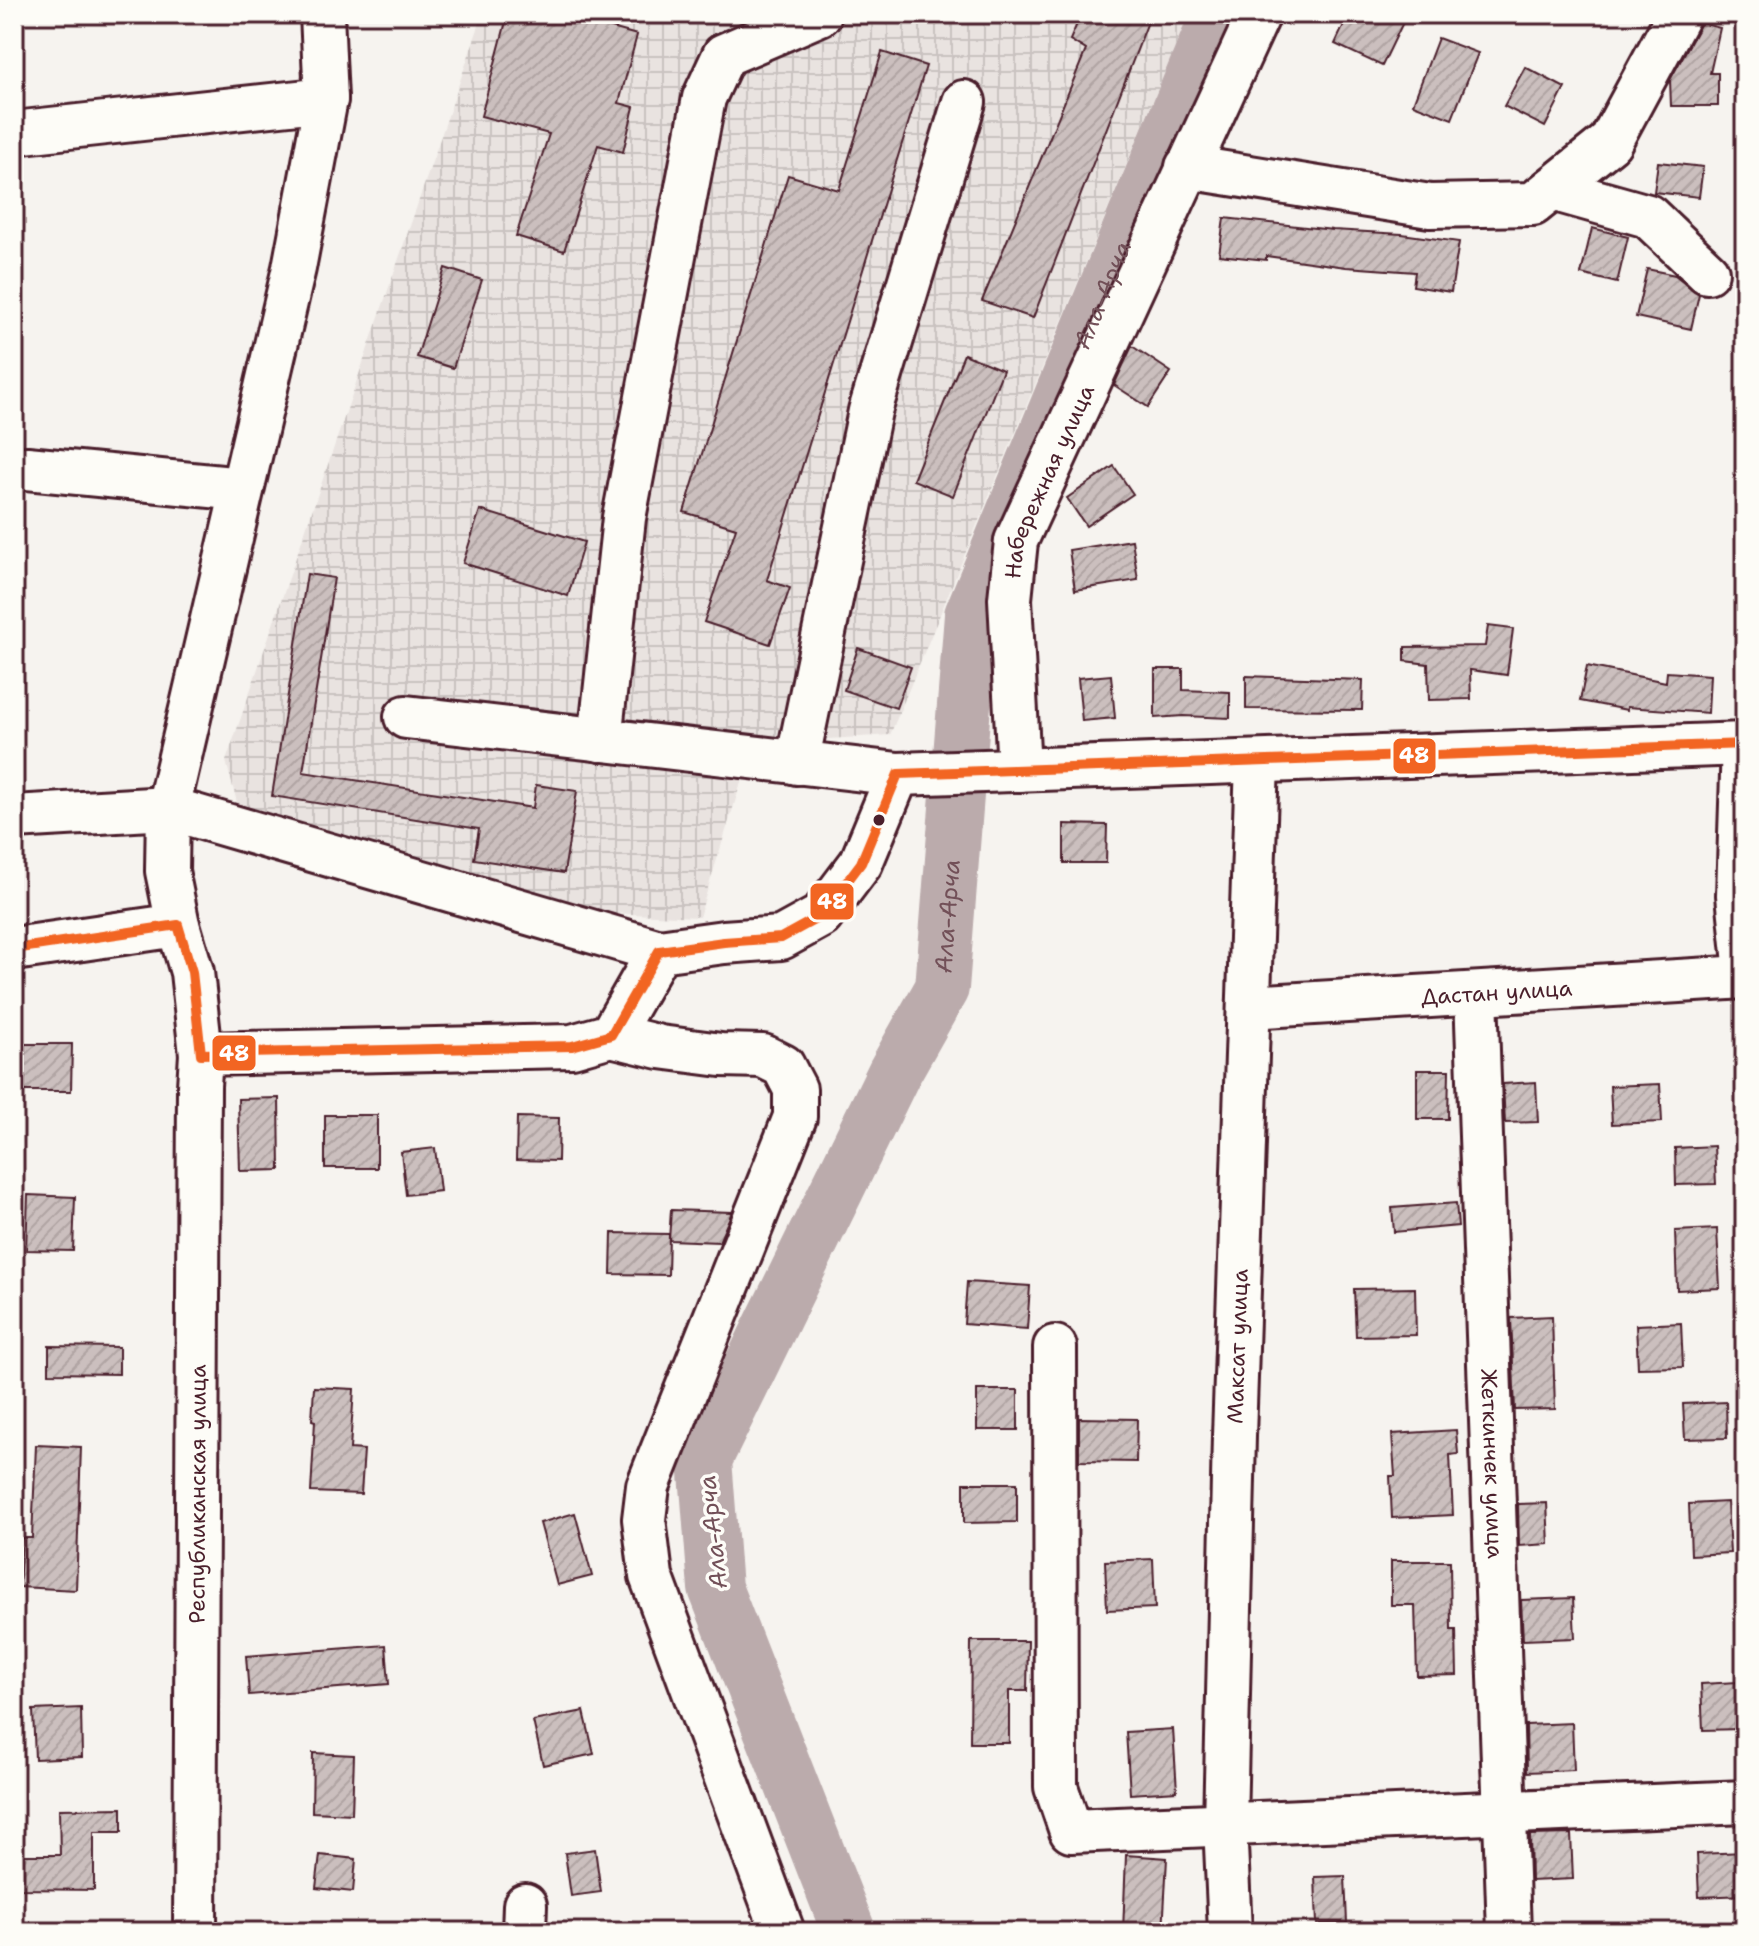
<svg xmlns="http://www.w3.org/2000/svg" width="1759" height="1946" font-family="'Shantell Sans',sans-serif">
	<defs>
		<pattern id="industrial-grid" width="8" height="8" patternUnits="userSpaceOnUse" patternTransform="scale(2)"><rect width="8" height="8" fill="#e9e3e0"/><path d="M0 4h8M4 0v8" fill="none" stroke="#c9c2c0"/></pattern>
		<pattern id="building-hatch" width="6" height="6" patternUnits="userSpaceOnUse" patternTransform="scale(2)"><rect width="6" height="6" fill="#cbbfbe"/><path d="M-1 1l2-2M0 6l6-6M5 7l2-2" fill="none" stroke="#b0a4a3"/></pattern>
	</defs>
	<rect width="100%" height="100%" fill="#f6f3ef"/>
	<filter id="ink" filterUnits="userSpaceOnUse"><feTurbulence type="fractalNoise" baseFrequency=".0125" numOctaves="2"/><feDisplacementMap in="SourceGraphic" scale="16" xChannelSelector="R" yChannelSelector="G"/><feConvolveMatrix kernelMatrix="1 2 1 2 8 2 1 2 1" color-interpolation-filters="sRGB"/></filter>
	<g filter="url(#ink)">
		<polygon fill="url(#industrial-grid)" points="483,14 1189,14 890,735 753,744 699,917 563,911 239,810 226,761"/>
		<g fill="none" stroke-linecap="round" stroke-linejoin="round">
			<path stroke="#bbabac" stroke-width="54" id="s1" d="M 849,1932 L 715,1588 L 705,1460 L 894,1073 L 942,988 L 971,615 L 1218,14"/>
		</g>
		<g fill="url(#building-hatch)" stroke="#4a1f2b" stroke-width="2">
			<polygon points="508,14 561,14 637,35 619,103 634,107 623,152 598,145 564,251 516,236 549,134 481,116"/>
			<polygon points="1081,14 1151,14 1033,318 982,301 1086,50 1070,40"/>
			<polygon points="1349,14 1407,14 1382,66 1335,44"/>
			<polygon points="1701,23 1720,28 1710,73 1718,73 1718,106 1671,106 1670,80"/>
			<polygon points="1438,38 1478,53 1452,119 1413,104"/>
			<polygon points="882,52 926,66 767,580 790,588 770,644 704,622 736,528 684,512 788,175 839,190"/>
			<polygon points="1525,67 1565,88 1545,127 1504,106"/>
			<polygon points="1658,162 1703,167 1699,197 1654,192"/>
			<polygon points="1224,218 1333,230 1402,234 1459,242 1451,292 1413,286 1415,272 1346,267 1266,256 1266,260 1219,255"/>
			<polygon points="1592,228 1628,237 1617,283 1581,274"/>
			<polygon points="445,268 482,280 453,368 417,357"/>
			<polygon points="1647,269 1675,275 1699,294 1691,329 1636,317"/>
			<polygon points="1132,346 1171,372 1148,407 1114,385"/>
			<polygon points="964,354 1003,370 953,496 913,480"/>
			<polygon points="1114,466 1133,494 1086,526 1067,498"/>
			<polygon points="480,510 584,542 568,596 463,563"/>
			<polygon points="1132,540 1138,580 1075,590 1069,550"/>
			<polygon points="307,574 334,578 303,772 533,808 536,785 577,791 564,873 474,859 479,829 272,796"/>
			<polygon points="1488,626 1513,629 1507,675 1470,670 1471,699 1429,700 1428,664 1405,661 1405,647 1485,646"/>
			<polygon points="858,648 911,667 896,708 844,690"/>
			<polygon points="1587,666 1666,682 1667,672 1710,675 1708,713 1627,707 1627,710 1580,701"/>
			<polygon points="1155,669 1183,669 1183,690 1230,692 1230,718 1183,716 1155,718"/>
			<polygon points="1111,675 1115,718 1082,721 1078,678"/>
			<polygon points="1246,676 1363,680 1362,710 1246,709"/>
			<polygon points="1064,824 1107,825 1106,863 1064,863"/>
			<polygon points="19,1044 72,1044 71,1091 19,1091"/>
			<polygon points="1417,1070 1449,1070 1448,1119 1417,1119"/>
			<polygon points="1536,1082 1538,1122 1505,1123 1503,1084"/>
			<polygon points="1660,1084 1662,1122 1612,1124 1610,1086"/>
			<polygon points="279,1098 280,1170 240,1171 238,1099"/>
			<rect x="325" y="1115" width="52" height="53"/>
			<polygon points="517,1117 559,1118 558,1161 516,1160"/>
			<polygon points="1714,1146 1716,1184 1676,1185 1675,1148"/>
			<polygon points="435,1148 440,1191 406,1195 401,1152"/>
			<polygon points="28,1195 75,1197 73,1251 26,1250"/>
			<polygon points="1456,1203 1458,1226 1394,1232 1392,1208"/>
			<polygon points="671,1210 732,1212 719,1242 669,1240"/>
			<polygon points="1717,1229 1720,1288 1677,1290 1675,1231"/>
			<polygon points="612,1233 669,1234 668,1275 611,1274"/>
			<polygon points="967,1282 1030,1286 1027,1329 964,1324"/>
			<polygon points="1415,1288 1416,1335 1356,1336 1354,1289"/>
			<polygon points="1552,1316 1555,1409 1515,1410 1511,1318"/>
			<polygon points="1681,1323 1683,1367 1638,1368 1636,1325"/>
			<polygon points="49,1346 119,1347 119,1374 49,1373"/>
			<polygon points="314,1387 354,1389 350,1449 364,1450 361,1494 311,1492 315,1421 312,1420"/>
			<rect x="977" y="1390" width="41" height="40"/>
			<polygon points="1726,1402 1727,1438 1685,1439 1683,1404"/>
			<polygon points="1079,1418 1137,1419 1136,1462 1079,1461"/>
			<polygon points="1456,1430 1458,1454 1450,1455 1453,1515 1392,1518 1390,1476 1395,1476 1392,1434"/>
			<polygon points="36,1445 81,1447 76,1590 19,1587 22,1538 32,1538"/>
			<polygon points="964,1483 1017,1483 1017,1522 964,1523"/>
			<polygon points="1727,1502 1730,1553 1691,1555 1689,1504"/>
			<polygon points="1547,1503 1549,1544 1519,1546 1518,1504"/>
			<polygon points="575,1513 592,1576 557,1585 540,1523"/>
			<polygon points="1153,1559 1155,1608 1107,1610 1105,1561"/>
			<polygon points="1391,1561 1450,1561 1451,1630 1456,1630 1457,1675 1417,1676 1415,1605 1391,1605"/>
			<polygon points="1573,1598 1575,1638 1523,1640 1521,1600"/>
			<polygon points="971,1641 1028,1641 1027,1691 1009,1691 1009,1743 970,1743"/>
			<polygon points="386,1645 389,1684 249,1695 246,1656"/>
			<polygon points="1738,1682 1740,1729 1703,1730 1701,1684"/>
			<polygon points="81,1708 82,1757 35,1759 33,1710"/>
			<polygon points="584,1711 594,1754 543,1765 533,1721"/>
			<polygon points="1572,1723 1574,1770 1527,1772 1526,1725"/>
			<polygon points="1173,1729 1177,1791 1130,1794 1126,1732"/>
			<polygon points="313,1753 354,1755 352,1814 312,1812"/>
			<polygon points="122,1808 122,1832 94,1832 94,1890 20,1889 20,1855 60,1855 59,1809"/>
			<polygon points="1571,1834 1573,1879 1531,1881 1530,1835"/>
			<polygon points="595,1849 601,1892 571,1896 565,1853"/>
			<polygon points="1745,1852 1745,1895 1699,1897 1697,1854"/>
			<polygon points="320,1855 356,1859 353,1892 316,1888"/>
			<polygon points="1126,1855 1167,1858 1163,1932 1123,1932"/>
			<polygon points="1345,1876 1347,1923 1317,1924 1315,1877"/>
		</g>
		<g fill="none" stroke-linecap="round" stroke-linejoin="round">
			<defs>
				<g id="minor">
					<polyline points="14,133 326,99"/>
					<polyline points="1187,167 1430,206 1533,204 1610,142 1679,14"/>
					<polyline points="1552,189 1648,216 1707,272"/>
					<polyline points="14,469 27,468 242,489"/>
					<polyline points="406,717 898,774 1745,744"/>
					<polyline points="600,740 624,518 704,98 724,55 820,14"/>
					<polyline points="1743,744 1738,895 1745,963"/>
					<polyline points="797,763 870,411 964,102"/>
					<path id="s2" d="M 1019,770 L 1010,599 L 1016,541 L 1259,14"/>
					<polyline points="14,817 168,808 659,951"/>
					<polyline points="178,925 167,871 168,808 294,268 326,99 322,14"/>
					<polyline points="14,949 178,925 192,972 201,1054 572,1046 611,1035 659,951 724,942 781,938 821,916 861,863 898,774"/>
					<path id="s3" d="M 1476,994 L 1509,1932"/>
					<path id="s4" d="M 1249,1007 L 1745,977"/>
					<polyline points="611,1035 660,1047 721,1055 763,1056 783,1066 795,1089 795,1117 648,1486 644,1519 651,1576 783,1932"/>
					<polyline points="1055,1347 1056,1787 1071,1831 1745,1802"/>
					<path id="s5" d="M 195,1932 L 199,1086 L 201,1054"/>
					<polyline points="524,1932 525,1905"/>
					<path id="s6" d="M 1230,1932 L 1225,1824 L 1234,1436 L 1257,762"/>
				</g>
			</defs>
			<use href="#minor" stroke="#4a1f2b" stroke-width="48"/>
			<use href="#minor" stroke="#fdfcf7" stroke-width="42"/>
			<defs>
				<polyline id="bus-1" points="14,949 178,925 192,972 201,1054 572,1046 611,1035 659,951 724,942 781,938 821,916 861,863 898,774 1745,744"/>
			</defs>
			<use href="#bus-1" stroke="#fdfcf7" stroke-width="16"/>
			<use href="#bus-1" stroke="#f26522" stroke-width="10"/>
		</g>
	</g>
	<circle fill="#4a1f2b" stroke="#fdfcf7" stroke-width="3" cx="879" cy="820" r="7"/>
	<g text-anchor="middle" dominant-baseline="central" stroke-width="7" stroke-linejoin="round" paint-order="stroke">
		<g font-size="22" fill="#4a1f2b" stroke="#fdfcf7">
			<text stroke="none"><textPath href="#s2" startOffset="296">Набережная улица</textPath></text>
			<text stroke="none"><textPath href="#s4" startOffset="248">Дастан улица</textPath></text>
			<text stroke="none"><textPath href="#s6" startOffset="586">Максат улица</textPath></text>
			<text stroke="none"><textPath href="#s3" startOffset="470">Жеткинчек улица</textPath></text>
			<text stroke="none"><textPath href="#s5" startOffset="438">Республиканская улица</textPath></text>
		</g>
		<g font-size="24" font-style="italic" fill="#725058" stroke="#fdfcf7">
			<text stroke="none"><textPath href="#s1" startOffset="1746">Ала-Арча</textPath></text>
			<text stroke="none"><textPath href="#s1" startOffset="1098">Ала-Арча</textPath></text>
			<text transform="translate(713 1532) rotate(-96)">Ала-Арча</text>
		</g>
	</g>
	<g stroke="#fdfcf7" stroke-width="3">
		<rect x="1392" y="737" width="45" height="38" rx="8" fill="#f26522"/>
		<rect x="809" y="882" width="46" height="39" rx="8" fill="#f26522"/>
		<rect x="211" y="1034" width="46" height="38" rx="8" fill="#f26522"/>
	</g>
	<g font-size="22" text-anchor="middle" font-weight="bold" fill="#fff">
		<text x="1414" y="763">48</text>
		<text x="832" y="909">48</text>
		<text x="234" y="1061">48</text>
	</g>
	<rect width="1759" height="1946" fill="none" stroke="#fdfcf7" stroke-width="48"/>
	<rect x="24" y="24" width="1711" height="1898" fill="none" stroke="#4a1f2b" stroke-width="3" filter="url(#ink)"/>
</svg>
